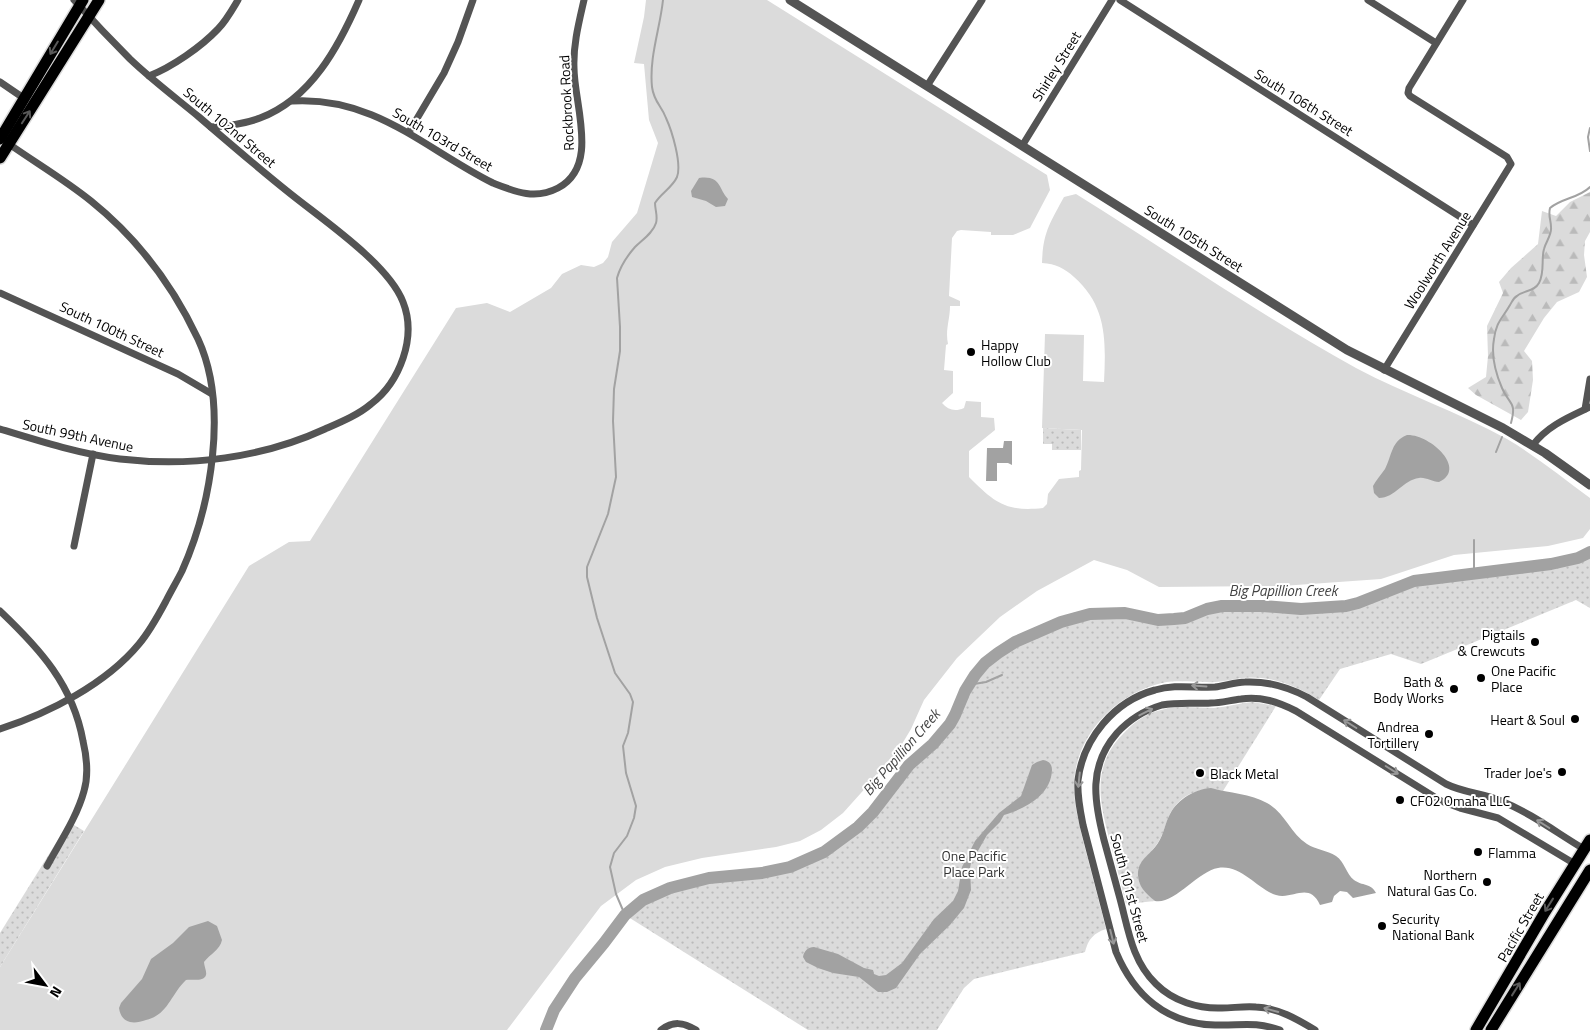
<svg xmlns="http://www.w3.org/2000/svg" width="1590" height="1030" font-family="'Titillium Web',sans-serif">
	<defs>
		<pattern id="forest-firs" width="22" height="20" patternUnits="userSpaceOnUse" patternTransform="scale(1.25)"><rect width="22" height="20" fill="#dbdbdb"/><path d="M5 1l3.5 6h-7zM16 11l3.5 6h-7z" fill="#bababa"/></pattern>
		<pattern id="park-dots" width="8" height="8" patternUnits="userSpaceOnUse" patternTransform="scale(1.25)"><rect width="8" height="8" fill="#dbdbdb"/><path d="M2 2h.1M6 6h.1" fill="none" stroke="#bababa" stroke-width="1.8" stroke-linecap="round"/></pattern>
	</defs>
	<rect width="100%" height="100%" fill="#fff"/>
	<path fill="#dbdbdb" d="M 646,0 L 767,0 L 1047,175 L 1050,190 L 1030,228 L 1013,235 L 991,235 L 991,232 L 961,230 L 957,231 L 952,238 L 949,296 L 960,301 L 960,306 L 950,306 C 950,320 945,330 948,344 L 946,345 L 944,370 L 953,371 L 953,393 L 942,403 C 948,410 955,412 964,408 L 966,401 L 981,402 L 981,417 L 994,418 L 995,430 L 969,451 L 969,477 C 995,503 1006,512 1043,508 L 1047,504 L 1048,494 L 1059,479 L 1079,477 L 1079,471 L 1081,470 L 1082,430 L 1042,428 L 1045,334 L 1084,335 L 1083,381 L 1104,382 C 1106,341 1107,306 1074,277 C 1064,268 1056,264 1042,263 C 1043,232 1050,223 1064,197 L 1076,194 C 1169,252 1260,315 1356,368 C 1405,394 1458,412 1507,439 C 1536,456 1563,478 1590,498 L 1590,529 L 1583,538 L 1548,546 L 1454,555 L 1381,579 L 1282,586 L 1159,587 L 1127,570 L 1094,560 L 1037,591 L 1000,617 L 957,658 L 924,700 L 911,729 L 896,754 L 843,813 L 821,830 L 800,841 L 776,847 L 702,858 L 665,867 L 636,880 L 601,906 L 507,1030 L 0,1030 L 0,967 L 249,566 L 289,542 L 310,541 L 456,308 L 487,303 L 510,312 L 551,288 L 562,274 L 581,265 L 594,267 L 603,263 L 608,257 L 612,242 L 637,213 L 658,143 L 649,120 L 644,64 L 634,63 L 644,17 Z"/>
	<polygon fill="url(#forest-firs)" points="1590,192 1590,232 1585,241 1584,255 1587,277 1579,292 1557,302 1544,318 1524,351 1532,361 1533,380 1528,412 1521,420 1476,395 1468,388 1486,377 1488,356 1487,326 1503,293 1499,282 1511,268 1538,244 1542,211 1556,216 1570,202"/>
	<g fill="url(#park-dots)">
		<polygon points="1043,428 1081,430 1081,450 1052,450 1052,444 1043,444"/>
		<path d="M 1590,552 L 1590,608 L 1576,600 L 1421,664 L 1391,654 L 1340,669 L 1319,700 C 1295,685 1270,675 1241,678 C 1229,680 1218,683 1207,682 C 1191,682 1177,680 1162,683 C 1115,694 1075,736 1074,785 C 1074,807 1080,827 1085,848 C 1092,875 1099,902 1106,929 C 1094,933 1088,939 1085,952 L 974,979 L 964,988 L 937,1030 L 808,1030 L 625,915 L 643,900 L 670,888 L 709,878 L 762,873 L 790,867 L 824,852 L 843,840 L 858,827 L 873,812 L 909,765 L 933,744 L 942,734 L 955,715 L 968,685 L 985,663 L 1015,642 L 1061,622 L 1077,617 L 1108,613 L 1125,613 L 1158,620 L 1174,619 L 1185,618 L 1207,609 L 1222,606 L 1263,606 L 1301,609 L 1346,606 L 1358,603 L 1414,581 L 1551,564 L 1578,558 Z"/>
		<path d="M 1252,702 L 1276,706 L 1223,791 C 1201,786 1179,794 1169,816 C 1165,825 1163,836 1157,844 C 1151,853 1139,861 1138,872 C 1137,885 1146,893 1155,901 L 1126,904 C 1121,884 1116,865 1111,845 C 1100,805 1090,767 1123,734 C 1133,723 1146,713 1161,710 C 1179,705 1196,708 1214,708 C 1227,707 1240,703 1252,702 Z"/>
		<polygon points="69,822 84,831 0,967 0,933"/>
	</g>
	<g fill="#a2a2a2">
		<path d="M 699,178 C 721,175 718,188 728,199 L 725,206 L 716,207 L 706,201 L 692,197 L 691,191 Z"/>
		<path d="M 1407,435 C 1430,434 1468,469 1439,482 C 1432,482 1426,477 1419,478 C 1403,480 1395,498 1379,498 L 1374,493 L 1373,486 C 1376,480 1381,475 1385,469 C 1392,456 1391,441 1407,435 Z"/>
		<polygon points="1004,441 1012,441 1012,465 1008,463 997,463 997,481 986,481 987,448 1003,448"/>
		<path d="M 1043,760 C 1049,761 1052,764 1052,770 C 1051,796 1024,809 1004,815 L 1000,822 L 987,835 L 971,863 L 970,868 L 971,890 L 964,908 L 950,925 L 920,954 L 896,988 L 887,992 L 878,992 L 859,977 L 833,973 L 818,968 L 806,962 L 803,957 C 804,951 808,947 814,947 L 838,954 L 864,968 L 873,970 L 874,974 L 879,976 L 886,975 L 902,963 L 934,919 L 953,901 L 958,891 L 962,867 L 975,841 L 999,813 L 1021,796 L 1032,765 L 1037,762 Z"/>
		<path d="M 1211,788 C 1229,793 1251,794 1267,803 C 1285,813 1290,833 1307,844 C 1316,850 1327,850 1336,856 C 1345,862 1346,874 1354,880 C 1362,886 1371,883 1376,893 L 1353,898 L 1347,892 L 1340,891 L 1334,896 L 1332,902 L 1320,905 C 1309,881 1293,900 1276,895 C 1257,889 1241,864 1218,868 C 1198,871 1174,905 1155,901 C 1145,893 1137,885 1138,872 C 1139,859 1152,853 1158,843 C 1164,834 1165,823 1170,814 C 1178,799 1195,789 1211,788 Z"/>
		<path d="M 208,921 L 217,926 L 222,940 C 220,950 210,954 204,962 C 204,966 207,972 206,975 C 204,982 192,979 186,980 C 171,994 168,1015 146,1020 C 140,1022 135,1023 130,1022 C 123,1020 120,1015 119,1008 L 121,1003 L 142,979 L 151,959 L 173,943 L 189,927 Z"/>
	</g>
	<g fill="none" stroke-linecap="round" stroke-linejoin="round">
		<g stroke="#a2a2a2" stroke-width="2">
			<polyline points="1590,128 1588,137 1590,151"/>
			<path d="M 1511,423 C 1517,401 1509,405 1502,388 C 1496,374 1491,355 1494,339 C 1496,322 1502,319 1510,305 C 1512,302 1513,298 1517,296 C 1524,290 1534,292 1539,283 C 1545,272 1541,259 1544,249 C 1546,241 1552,235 1551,227 C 1551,220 1548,216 1550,208 C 1562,198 1579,198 1590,187"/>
			<polyline points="1496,452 1502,437"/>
			<polyline points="1474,540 1474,574"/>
			<polyline points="968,685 986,682 1002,675"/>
			<path d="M 625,915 L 616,894 L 610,867 L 614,853 L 627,836 L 634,818 L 636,806 L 626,773 L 623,746 L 628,733 L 633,702 L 630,694 L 615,673 L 597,618 L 587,577 L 587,567 L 608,514 L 616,477 L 613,421 L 614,389 L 620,351 L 620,327 L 617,278 C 620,267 628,255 635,247 C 642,240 653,233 656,223 C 658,216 655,210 655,203 C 661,193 672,188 677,177 C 682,164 672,131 666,118 C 661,105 654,102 652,87 C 649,57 660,29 663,0"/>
		</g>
		<polyline stroke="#a2a2a2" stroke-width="12" points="546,1030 554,1010 575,978 604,943 625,915 643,900 670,888 709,878 762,873 790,867 824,852 858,827 873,812 909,765 933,744 950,724 955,715 965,691 975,675 985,663 998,653 1015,642 1061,622 1090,614 1125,613 1158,620 1174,619 1185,618 1207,609 1222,606 1263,606 1301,609 1346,606 1358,603 1414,581 1551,564 1578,558 1590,552"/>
		<defs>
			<g id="primary">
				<polyline points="0,139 83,0"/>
				<polyline points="0,158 99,0"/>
				<polyline points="1476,1030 1545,912 1590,840"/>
				<polyline points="1491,1030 1590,870"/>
			</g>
		</defs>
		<use href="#primary" stroke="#dbdbdb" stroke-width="14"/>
		<g stroke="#545454" stroke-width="7">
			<polyline points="1120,0 1473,225"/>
			<polyline points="1368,0 1436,43"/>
			<path d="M 149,76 C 172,67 201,47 218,29 C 226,21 232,10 238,0"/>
			<polyline points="0,82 25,99"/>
			<polyline points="927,86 982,0"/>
			<path d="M 292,101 C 375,96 425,149 493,183 C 516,192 535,200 558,188 C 600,166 574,104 574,68 C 573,45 579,22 584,0"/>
			<path d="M 211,127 C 227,126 245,124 260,118 C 311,99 339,46 359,0"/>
			<polyline points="409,132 444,73 458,42 473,0"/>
			<polyline points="1022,146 1112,0"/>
			<polyline points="0,293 178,374 212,394"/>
			<polyline points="1384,370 1511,164 1507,157 1410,96 1408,93 1409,88 1463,0"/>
			<polyline points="1585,409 1590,379"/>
			<path d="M 0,429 C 39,441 80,454 120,459 C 190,467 262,458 325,429 C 341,422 358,415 371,404 C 400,382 417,337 403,302 C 388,263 320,218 287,191 C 257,167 228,142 199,117 C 176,98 152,80 130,59 C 111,40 92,20 74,0"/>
			<path d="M 1533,445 C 1547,426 1569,417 1590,407"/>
			<polyline points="74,546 93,454"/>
			<path d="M 0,611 C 40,649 73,685 83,741 C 87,758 89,774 84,791 C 77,817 60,842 47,866"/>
			<path d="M 0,729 C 49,713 106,684 139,644 C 150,631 158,616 166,601 C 171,591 177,581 182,571 C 211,506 229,406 198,339 C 173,286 137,238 91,201 C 65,180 36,163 9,144"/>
			<path d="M 661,1030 C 673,1021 683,1022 696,1030"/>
			<path d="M 1280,1030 C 1254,1021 1240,1026 1215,1025 C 1166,1024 1134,995 1116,952 L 1083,825 C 1080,810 1077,796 1078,780 C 1083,739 1114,701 1155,690 C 1175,684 1194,688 1215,687 C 1225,686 1235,682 1245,682 C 1267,681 1288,687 1307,697 L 1446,784 C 1464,793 1483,793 1501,801 C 1531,813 1557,833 1584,849"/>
			<path d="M 1315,1030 C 1297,1019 1278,1008 1256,1007 C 1244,1006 1233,1008 1222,1008 C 1198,1009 1173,1001 1156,984 C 1131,960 1128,927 1119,895 C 1114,877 1109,858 1104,840 C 1094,801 1088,766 1117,733 C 1129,720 1145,710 1162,705 C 1179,702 1194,704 1211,703 C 1221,703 1231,700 1241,699 C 1261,696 1278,702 1296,711 L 1441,801 L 1460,808 L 1498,818 L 1575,864"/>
		</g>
		<polyline stroke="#545454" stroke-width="9" points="790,0 1347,350 1503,428 1545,453 1590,485"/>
		<use href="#primary" stroke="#000" stroke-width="11"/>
	</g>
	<defs><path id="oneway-shaft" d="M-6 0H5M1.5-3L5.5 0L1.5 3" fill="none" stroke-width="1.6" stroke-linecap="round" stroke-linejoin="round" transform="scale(1.25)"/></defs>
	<g stroke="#595959">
		<use href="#oneway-shaft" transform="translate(54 48) rotate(121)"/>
		<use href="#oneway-shaft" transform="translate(26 117) rotate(-57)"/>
		<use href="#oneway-shaft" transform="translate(1549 905) rotate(122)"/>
		<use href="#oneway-shaft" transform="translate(1516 989) rotate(-58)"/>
	</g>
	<g stroke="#989898">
		<use href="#oneway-shaft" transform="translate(1199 686) rotate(-176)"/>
		<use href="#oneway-shaft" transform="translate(1146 712) rotate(-27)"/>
		<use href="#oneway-shaft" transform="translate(1350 724) rotate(-148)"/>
		<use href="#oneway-shaft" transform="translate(1392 770) rotate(32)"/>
		<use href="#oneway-shaft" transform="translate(1079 780) rotate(96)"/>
		<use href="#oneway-shaft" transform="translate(1543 824) rotate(-148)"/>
		<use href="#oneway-shaft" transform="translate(1112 937) rotate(76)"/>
		<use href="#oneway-shaft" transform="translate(1271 1010) rotate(-165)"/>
	</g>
	<g fill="#000" stroke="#fff" stroke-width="2">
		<circle cx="971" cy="352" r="5"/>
		<circle cx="1535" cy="642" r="5"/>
		<circle cx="1481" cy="678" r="5"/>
		<circle cx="1454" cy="689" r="5"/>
		<circle cx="1575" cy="719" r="5"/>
		<circle cx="1429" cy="734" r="5"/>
		<circle cx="1562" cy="772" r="5"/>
		<circle cx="1200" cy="773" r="5"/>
		<circle cx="1400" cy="800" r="5"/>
		<circle cx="1478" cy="852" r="5"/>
		<circle cx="1487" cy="882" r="5"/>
		<circle cx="1382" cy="926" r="5"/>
	</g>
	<g text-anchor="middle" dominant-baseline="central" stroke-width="4" stroke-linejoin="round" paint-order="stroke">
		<g font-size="14" fill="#000" stroke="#fff">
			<text transform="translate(1056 66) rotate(-58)">Shirley Street</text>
			<text transform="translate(1304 102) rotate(32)">South 106th Street</text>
			<text transform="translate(566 103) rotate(-93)">Rockbrook Road</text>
			<text transform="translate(230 127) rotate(40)">South 102nd Street</text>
			<text transform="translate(443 139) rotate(30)">South 103rd Street</text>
			<text transform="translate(1194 238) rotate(32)">South 105th Street</text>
			<text transform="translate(1437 260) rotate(-58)">Woolworth Avenue</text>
			<text transform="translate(112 329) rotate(25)">South 100th Street</text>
			<text transform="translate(78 435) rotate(12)">South 99th Avenue</text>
			<text transform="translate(1130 888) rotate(75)">South 101st Street</text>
			<text transform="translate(1520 927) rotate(-60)">Pacific Street</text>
		</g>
		<g font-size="14" fill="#000" stroke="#fff" text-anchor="start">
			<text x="981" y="344">Happy<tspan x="981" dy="16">Hollow Club</tspan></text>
			<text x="1525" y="634" text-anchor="end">Pigtails<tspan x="1525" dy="16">&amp; Crewcuts</tspan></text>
			<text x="1491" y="670">One Pacific<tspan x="1491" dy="16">Place</tspan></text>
			<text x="1444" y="681" text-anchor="end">Bath &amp;<tspan x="1444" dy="16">Body Works</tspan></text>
			<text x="1565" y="719" text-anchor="end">Heart &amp; Soul</text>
			<text x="1419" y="726" text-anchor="end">Andrea<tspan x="1419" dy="16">Tortillery</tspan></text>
			<text x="1552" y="772" text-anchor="end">Trader Joe's</text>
			<text x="1210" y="773">Black Metal</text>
			<text x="1410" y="800">CF02 Omaha LLC</text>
			<text x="1488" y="852">Flamma</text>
			<text x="1477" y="874" text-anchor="end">Northern<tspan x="1477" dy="16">Natural Gas Co.</tspan></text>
			<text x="1392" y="918">Security<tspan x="1392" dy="16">National Bank</tspan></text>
		</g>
		<g font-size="14" fill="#323232" stroke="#fff">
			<text x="974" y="855">One Pacific<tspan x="974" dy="16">Place Park</tspan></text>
		</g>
		<g font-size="15" font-style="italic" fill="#434343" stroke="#fff">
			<text x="1283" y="590">Big Papillion Creek</text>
			<text transform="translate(901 752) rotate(-49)">Big Papillion Creek</text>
		</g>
	</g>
	<g transform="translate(45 985) rotate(122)" stroke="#ffffff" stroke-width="4" paint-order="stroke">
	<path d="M0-4L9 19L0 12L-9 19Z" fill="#000000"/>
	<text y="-8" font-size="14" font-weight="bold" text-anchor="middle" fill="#000000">N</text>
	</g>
</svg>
